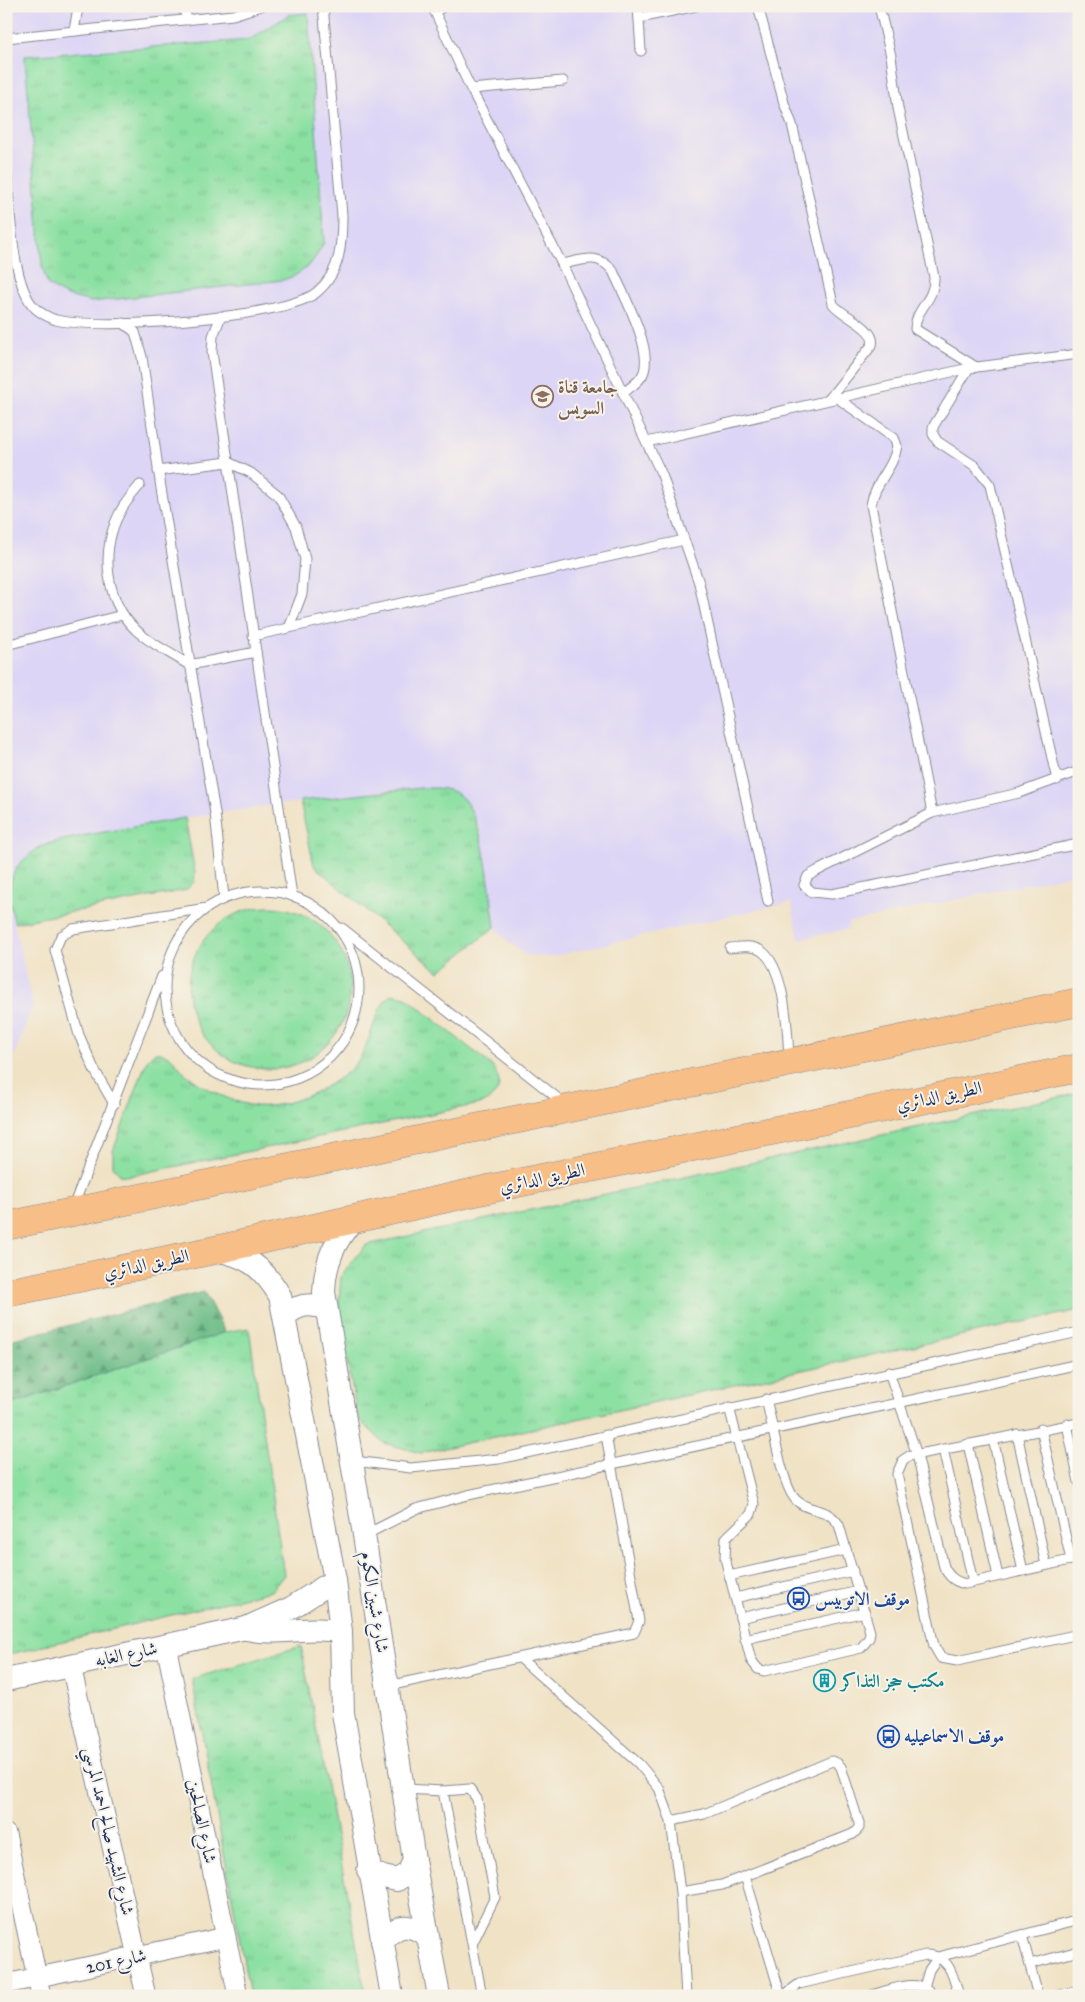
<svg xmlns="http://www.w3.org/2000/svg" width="1085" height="2002" font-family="'IM FELL Great Primer',Amiri,serif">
	<defs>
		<pattern id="grass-tufts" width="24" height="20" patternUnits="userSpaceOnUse" patternTransform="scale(1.25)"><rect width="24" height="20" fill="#8be0a2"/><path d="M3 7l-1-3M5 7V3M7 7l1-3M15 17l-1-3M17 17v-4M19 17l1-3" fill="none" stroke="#77c08e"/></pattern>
		<pattern id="forest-firs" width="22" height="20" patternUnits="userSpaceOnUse" patternTransform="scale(1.25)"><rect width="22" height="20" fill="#70be88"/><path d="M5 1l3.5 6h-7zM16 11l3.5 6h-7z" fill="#5b9b72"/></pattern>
	</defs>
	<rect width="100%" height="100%" fill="#f7f3e8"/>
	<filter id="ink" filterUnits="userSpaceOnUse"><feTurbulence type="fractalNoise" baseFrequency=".02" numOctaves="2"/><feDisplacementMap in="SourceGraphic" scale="10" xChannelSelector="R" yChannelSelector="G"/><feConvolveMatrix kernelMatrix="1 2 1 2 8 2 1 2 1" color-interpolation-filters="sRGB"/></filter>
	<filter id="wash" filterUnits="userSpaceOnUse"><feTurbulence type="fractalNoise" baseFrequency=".0096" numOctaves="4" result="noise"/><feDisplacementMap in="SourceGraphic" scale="20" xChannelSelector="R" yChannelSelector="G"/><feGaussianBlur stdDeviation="1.12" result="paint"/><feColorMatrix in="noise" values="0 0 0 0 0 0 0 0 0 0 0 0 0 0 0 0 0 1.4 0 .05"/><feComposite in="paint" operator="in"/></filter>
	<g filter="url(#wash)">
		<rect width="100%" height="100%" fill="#f0e2c5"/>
		<polygon fill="#ddd5f6" points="6,6 1079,6 1079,873 848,923 849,929 799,939 791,902 550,957 526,955 509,943 495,927 479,824 395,790 215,813 87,835 8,897 33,1006 6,1076"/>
		<g fill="url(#grass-tufts)" stroke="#538880">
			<path d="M 308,13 L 324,243 C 314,262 304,274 283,280 L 91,302 L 65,295 L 48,285 L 42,266 L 25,56 L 249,40 L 289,15 Z"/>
			<path d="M 421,788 C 434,788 448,787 459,795 C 485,814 490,895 495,927 L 439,972 L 314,866 L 300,801 Z"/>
			<polygon points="185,818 195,873 194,882 186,890 15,923 8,897 12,876 19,864 36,849 50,843 87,835"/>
			<circle cx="269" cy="988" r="81"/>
			<path d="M 391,994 L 406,997 L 491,1065 C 503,1082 502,1092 484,1103 L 129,1176 L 120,1175 L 113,1166 L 113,1151 L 147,1060 L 155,1052 C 177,1055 175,1067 191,1078 C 207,1090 230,1101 250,1105 C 281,1112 330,1089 352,1068 C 372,1048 371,1013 391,994 Z"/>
			<polygon points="1079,1093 1079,1310 421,1453 384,1443 358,1419 338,1312 341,1276 366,1245"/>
			<polygon points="249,1328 284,1575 271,1591 6,1655 6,1406 225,1332"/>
			<polygon points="301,1646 366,1996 250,1996 192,1679"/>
		</g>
		<polygon fill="url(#forest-firs)" stroke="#467673" points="204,1292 225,1332 6,1406 6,1341"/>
	</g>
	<g filter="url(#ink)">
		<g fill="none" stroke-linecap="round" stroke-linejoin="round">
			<defs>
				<g id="service">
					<polyline points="182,6 188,20"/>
					<polyline points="432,6 471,89 562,264 662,475 699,583 768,901"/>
					<polyline points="638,6 641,51"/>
					<path d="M 758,6 L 784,103 L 792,124 L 833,304 C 843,317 877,328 872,345 L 829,399"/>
					<path d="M 879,6 L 891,56 L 898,108 L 934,277 C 935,301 915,308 915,329 L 976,367"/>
					<polyline points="435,11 445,6"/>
					<polyline points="639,18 696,6"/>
					<polyline points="74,31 77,13 80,6"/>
					<polyline points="6,38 233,15 261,6"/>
					<polyline points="471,89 563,81"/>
					<path d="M 6,163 C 10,199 10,286 36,309 C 41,313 50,318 56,320 C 99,330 285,319 317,292 C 341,272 342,243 342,215 L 323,6"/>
					<path d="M 562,264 C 584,260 597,252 613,271 C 624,296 654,350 643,374 C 640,382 629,388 623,393"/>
					<polyline points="221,316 213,336 212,352 292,896"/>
					<polyline points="123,323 135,332 142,357 161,488 215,813 224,898"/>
					<polyline points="969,368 933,427 933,434 937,441 975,466 990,485 1057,780"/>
					<path d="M 836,397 L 894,438 L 897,446 C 894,468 874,483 871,505 L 932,813"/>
					<polyline points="647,442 969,368 1079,354"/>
					<polyline points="158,471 228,462 251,473 278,495 296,527 305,559 302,594 289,628"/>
					<path d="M 140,485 C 134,492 128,499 123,507 C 98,548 104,606 143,636 C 157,647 174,655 189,665 L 256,652"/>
					<polyline points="253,636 684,540"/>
					<polyline points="6,645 122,615"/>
					<polyline points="1079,771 1019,793 932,813 817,871 808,876 804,885 812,892 832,894 1079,844"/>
					<circle cx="262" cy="988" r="97"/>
					<polyline points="342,928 565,1104"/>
					<path d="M 730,948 C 740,947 750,945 760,950 C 785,964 788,1033 789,1060"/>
					<polyline points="114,1104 94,1069 79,1035 55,950 61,936 73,929 207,908"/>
					<polyline points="73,1207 162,976"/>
					<path d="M 889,1372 L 917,1455 L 944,1567 C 949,1577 954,1581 965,1584 L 1079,1558"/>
					<path d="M 729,1407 L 754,1504 L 751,1514 L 726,1538 L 725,1558 L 751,1660 L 758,1669 L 764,1671 L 861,1648 L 869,1638 L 870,1632 L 839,1525 C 827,1506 809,1513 796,1500 C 782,1487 772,1421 766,1399"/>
					<polyline points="1079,1423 909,1456 903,1460 897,1474 934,1646 941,1658 957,1661 1079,1634"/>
					<polyline points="1067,1424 1079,1482"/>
					<polyline points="1041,1429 1071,1560"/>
					<polyline points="1017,1434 1046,1565"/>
					<polyline points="993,1439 1023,1571"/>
					<polyline points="968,1444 998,1576"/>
					<polyline points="943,1449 973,1582"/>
					<polyline points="354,1461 411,1468 499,1459 1079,1332"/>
					<polyline points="365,1535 416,1509 468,1495 1079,1364"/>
					<polyline points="729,1576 846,1550"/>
					<polyline points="735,1598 853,1571"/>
					<polyline points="740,1618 859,1591"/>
					<polyline points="745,1639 865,1612"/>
					<polyline points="520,1658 639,1764 659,1788 671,1821 680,1892 686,1996"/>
					<polyline points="388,1686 634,1633 639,1621 606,1435"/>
					<polyline points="404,1789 443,1791 482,1996"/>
					<polyline points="443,1791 470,1789 477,1799 495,1897 473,1942"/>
					<polyline points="671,1821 704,1814 832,1761 837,1763 841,1767 859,1823 859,1828 853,1834 722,1885 680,1892"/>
					<polyline points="745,1876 781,1996"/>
					<polyline points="1022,1935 1038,1996"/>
					<polyline points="1030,1964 1079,1951"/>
					<polyline points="924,1987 929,1970 938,1957 1079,1920"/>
					<path d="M 783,1996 L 799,1984 L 926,1955 C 950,1955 953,1976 959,1996"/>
					<path d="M 869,1996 C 888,1991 921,1975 933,1996"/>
					<polyline points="1056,1996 1079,1990"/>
				</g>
				<g id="minor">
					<polyline points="166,1645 238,1996"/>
					<polyline points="71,1666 146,1996"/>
					<polyline points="6,1834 41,1996"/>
					<polyline points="6,1984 226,1937"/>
				</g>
				<g id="tertiary">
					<path d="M 356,1217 C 335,1239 325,1261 324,1292 L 364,1535 L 414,1860 L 439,1996"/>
					<path d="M 215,1250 C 248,1256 263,1267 280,1296 L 335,1580 L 341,1632 L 343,1713 L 392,1996"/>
					<path d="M 285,1316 C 297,1305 310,1302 326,1309"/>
					<path d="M 247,1629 C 278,1636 309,1625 341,1632"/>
					<polyline points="6,1680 246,1628 291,1608 335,1580"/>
					<polyline points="368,1870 383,1877 397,1880 408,1873 414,1860"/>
					<path d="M 382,1941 C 397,1925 408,1921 427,1936"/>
				</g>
				<g id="primary">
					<polyline points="6,1226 1079,1002"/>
					<polyline points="6,1293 215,1250 493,1188 1079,1068"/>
				</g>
			</defs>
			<use href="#service" stroke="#868892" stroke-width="11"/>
			<use href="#minor" stroke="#868892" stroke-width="21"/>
			<use href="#tertiary" stroke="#868892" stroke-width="24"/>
			<use href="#primary" stroke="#868892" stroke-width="29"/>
			<use href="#service" stroke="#fff" stroke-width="9"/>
			<use href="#minor" stroke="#fff" stroke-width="19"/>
			<use href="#tertiary" stroke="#fff" stroke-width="22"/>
			<use href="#primary" stroke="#f7be87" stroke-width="28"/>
		</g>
	</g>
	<defs>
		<symbol id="university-ring" viewBox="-11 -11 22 22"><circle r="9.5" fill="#f7f3e8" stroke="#8d6e63" stroke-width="1.5"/><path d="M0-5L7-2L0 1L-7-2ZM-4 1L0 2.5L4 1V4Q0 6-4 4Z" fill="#8d6e63"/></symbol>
		<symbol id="bus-ring" viewBox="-11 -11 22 22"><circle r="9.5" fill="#f7f3e8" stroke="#1a4fb4" stroke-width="1.5"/><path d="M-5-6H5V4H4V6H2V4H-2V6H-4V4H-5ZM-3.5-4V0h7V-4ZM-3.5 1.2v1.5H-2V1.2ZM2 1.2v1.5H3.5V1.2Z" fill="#1a4fb4"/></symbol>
		<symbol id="building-ring" viewBox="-11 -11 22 22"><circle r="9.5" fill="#f7f3e8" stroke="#0f9aa8" stroke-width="1.5"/><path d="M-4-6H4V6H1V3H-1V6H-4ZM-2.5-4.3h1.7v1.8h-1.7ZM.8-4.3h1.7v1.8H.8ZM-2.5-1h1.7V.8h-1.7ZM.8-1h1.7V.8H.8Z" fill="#0f9aa8"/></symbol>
	</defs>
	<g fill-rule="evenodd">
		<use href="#university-ring" x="530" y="384" width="25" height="25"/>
		<use href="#bus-ring" x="786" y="1586" width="25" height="25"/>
		<use href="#building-ring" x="812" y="1668" width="25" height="25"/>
		<use href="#bus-ring" x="876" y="1724" width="25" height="25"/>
	</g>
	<g text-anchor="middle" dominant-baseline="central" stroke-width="4" stroke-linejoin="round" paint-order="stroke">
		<g font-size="18" font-weight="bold" fill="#785e54" stroke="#f7f3e8" text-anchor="start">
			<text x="558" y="387">جامعة قناة<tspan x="558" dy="21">السويس</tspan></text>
		</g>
		<g font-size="18" fill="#1b2f5e" stroke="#f7f3e8">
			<text transform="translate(939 1096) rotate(-12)">الطريق الدائري</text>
			<text transform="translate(542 1178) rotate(-12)">الطريق الدائري</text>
			<text transform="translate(146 1264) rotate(-12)">الطريق الدائري</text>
			<text transform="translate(375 1602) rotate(81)">شارع شبين الكوم</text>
			<text transform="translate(126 1654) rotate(-12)">شارع الغابه</text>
			<text transform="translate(202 1821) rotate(78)">شارع الصالحين</text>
			<text transform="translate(109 1831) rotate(77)">شارع الشهيد صالح احمد المرسي</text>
			<text transform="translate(116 1961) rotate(-12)">شارع 201</text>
		</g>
		<g font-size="18" font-weight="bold" fill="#164399" stroke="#f7f3e8" text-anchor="start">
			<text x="815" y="1599">موقف الاتوبيس</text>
			<text x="904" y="1736">موقف الاسماعيليه</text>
		</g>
		<g font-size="18" font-weight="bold" fill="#0d838f" stroke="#f7f3e8" text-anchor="start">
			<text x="841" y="1681">مكتب حجز التذاكر</text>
		</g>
	</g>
	<rect width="1085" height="2002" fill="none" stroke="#f7f3e8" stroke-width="25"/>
</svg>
